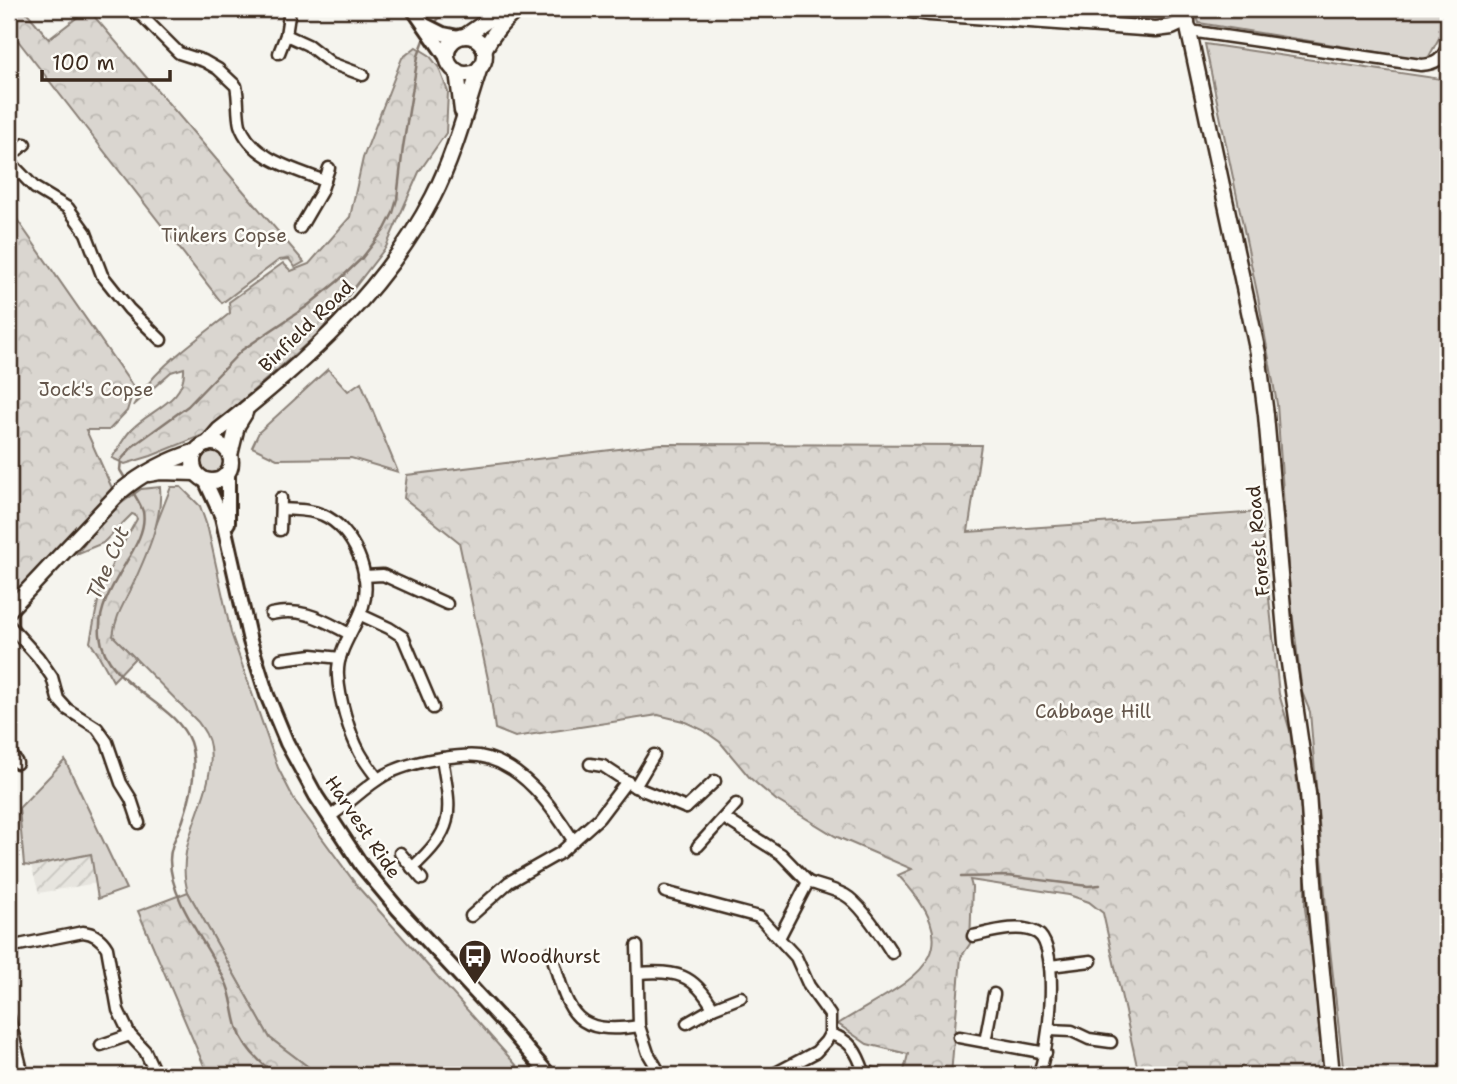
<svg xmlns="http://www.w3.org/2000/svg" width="1457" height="1084" font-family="'Shantell Sans',sans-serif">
	<defs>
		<pattern id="industrial-furrows" width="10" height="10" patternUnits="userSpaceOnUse" patternTransform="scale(1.75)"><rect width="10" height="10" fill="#e7e5df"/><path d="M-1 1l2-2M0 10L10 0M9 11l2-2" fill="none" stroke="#c7c5bf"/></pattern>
		<pattern id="forest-crowns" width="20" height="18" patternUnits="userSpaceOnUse" patternTransform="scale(1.75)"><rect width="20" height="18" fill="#dad6d0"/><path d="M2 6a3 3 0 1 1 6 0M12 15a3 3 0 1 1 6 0" fill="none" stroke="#bcb8b2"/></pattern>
	</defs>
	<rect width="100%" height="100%" fill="#f5f4ee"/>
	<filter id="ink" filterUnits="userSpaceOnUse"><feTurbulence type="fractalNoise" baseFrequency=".0143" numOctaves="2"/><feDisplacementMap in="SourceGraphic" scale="14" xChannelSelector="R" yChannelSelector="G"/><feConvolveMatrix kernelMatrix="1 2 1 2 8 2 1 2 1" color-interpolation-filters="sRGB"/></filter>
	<g filter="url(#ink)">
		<polygon fill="url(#industrial-furrows)" points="91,854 97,883 39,893 31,866"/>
		<g fill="#dad6d0" stroke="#8a8077" stroke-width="2">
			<polygon points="1195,9 1448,9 1448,22 1427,60 1199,23"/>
			<polygon points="1205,44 1448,80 1448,653 1444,655 1448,670 1448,1075 1344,1075 1328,931 1310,712 1302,692 1290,595 1277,404 1258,297"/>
			<polygon points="328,369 348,391 361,382 398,472 351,458 277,459 252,447 259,432"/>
			<circle cx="211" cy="462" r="14"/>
			<path d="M 171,487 L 181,487 L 200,506 L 208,529 L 231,633 L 278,768 L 295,801 L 358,887 L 525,1075 L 319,1075 L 270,1038 L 188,892 C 172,840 217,797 210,747 C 209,737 203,729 198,722 L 113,636 L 115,617 L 130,591 Z"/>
			<polygon points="65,760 126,889 98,899 91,854 31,866 24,865 19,808"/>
		</g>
		<g fill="url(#forest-crowns)" stroke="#8a8077" stroke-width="2">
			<polygon points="9,9 24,9 49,39 88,9 304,262 295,267 289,259 279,260 222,303 9,29"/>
			<path d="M 416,47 L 429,55 L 439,68 L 448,92 L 446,133 L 419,172 L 386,247 L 320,332 L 203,435 L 151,456 L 125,464 L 112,458 C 118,449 123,439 130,431 C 150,409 186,402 184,368 L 171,372 L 133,406 C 154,367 196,341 230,313 L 229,302 L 283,263 L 291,271 L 309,264 L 350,217 L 363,158 L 402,58 Z"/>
			<polygon points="9,208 134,388 127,411 109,430 86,430 112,488 107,498 9,598"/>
			<path d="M 660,444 L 981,445 L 968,532 L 1260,512 L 1279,694 L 1290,731 L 1305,839 L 1305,909 L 1314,968 L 1323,1075 L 1139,1075 L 1103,913 L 1089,902 L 1069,895 L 970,880 L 972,887 L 970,944 L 961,957 L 951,1075 L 903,1075 L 908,1054 L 867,1044 L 838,1024 C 908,980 978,960 898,875 L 912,869 L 835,836 L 776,800 L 750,778 L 720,742 L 703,730 L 683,721 L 658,715 L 515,737 L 495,729 L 489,684 L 459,542 L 404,498 L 407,475 Z"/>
			<path d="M 160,487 C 163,522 144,560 130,591 C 122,607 115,618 113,636 L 135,658 L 113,681 L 98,654 L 90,642 L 100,591 L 115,558 L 137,519 L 135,515 L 132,514 L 103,543 L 76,554 L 115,508 L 141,489 Z"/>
			<polygon points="188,892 270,1038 319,1075 208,1075 138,911"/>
		</g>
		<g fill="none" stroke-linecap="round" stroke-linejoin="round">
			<g stroke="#84786e" stroke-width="2.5">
				<polyline points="434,24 447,9"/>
				<polyline points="126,480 120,470 121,460 133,446 188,406 242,350 306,307 338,281 362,258 385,229 393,213 397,199 403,147 418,56 426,35"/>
				<path d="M 131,489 C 135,496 141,504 143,512 C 150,546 95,589 100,635 C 105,686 175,701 190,742 C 198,766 191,797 183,820 C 178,834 170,845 170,860 C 170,902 211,948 227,985 C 235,1005 232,1025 246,1045 C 254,1057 265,1066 276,1075"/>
				<polyline points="961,877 1008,876 1088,886 1100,885"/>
			</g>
			<defs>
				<g id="minor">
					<path d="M 126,9 L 141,15 L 179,53 L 204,61 L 218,69 L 236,86 C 239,99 237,113 240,125 C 251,159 297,170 325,181"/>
					<path d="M 1190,31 L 1421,65 C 1436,64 1442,60 1448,45"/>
					<polyline points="286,35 308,45 331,63 363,75"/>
					<polyline points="279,53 286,35 290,9"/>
					<polyline points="9,157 25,144"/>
					<polyline points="9,161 35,188 68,208 86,233 102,275 129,309 161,340"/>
					<polyline points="300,228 321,192 329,168"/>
					<path d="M 281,509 C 295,510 310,509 323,515 C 353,528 373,575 363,606 C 356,629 336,650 338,676 C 339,698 349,733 360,753 C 365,762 372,771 378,779"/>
					<polyline points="280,530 281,498"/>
					<polyline points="364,576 383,575 447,604"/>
					<path d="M 271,614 C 304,607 322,620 350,634"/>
					<polyline points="361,615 389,628 403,637 433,708"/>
					<polyline points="9,625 38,657 52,677 58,699 67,709 97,728 107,742 121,783 131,799 139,823"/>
					<polyline points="281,659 312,655 340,658"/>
					<polyline points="9,750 17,763"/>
					<polyline points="590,764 603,766 635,787 686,808"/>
					<polyline points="635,787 654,755"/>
					<polyline points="686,808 715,781"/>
					<path d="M 329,817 C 348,805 365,786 385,775 C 401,766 419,762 436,759 C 450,757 466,754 479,756 C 522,763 552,807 573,840"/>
					<polyline points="724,818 781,854 808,882 779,938"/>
					<polyline points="698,846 736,804"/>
					<polyline points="400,853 422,879"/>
					<path d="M 412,868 C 457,827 451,813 442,758"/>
					<path d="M 808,882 C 820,886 834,889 845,895 C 861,904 882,937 892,953"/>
					<polyline points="665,892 759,917 796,957 809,986 830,1015 830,1034 826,1041 816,1052 772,1075"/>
					<polyline points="471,916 509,882 560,853 599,818 627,781"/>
					<path d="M 973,936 C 991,932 1020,923 1037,933 C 1061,947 1049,1052 1038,1075"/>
					<polyline points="637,946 639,1026 648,1053 661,1075"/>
					<path d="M 9,947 L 83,932 C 94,933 101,938 107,948 L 118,1010 L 130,1035 L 145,1051 L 156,1075"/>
					<path d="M 551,952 C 568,1008 570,1037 639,1026"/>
					<polyline points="1050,966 1091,961"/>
					<path d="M 639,973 C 676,970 694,974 713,1008"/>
					<polyline points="9,1017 23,1075"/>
					<polyline points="687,1023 713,1008 741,997"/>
					<polyline points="1049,1030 1072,1031 1089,1039 1111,1042"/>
					<path d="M 830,1034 C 851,1040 857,1052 864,1072 L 863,1075"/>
					<polyline points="959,1037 1046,1053"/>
					<polyline points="985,1042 994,994"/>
					<polyline points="101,1045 130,1035"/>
					<polyline points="864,1072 879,1075"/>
				</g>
				<g id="tertiary">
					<polyline points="413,9 447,58"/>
					<polyline points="427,26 443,34 458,37"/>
					<polyline points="228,474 228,523"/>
					<polyline points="205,480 222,517 250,641 267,695 287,743 316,796 362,866 398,909 505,1024 549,1075"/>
				</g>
				<g id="secondary">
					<polyline points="905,9 930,13 1156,29 1172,27 1187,20"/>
					<polyline points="1184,9 1258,353 1266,415 1286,643 1308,793 1316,911 1332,1075"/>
					<polyline points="465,36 504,9"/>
					<circle cx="466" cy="55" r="19"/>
					<path d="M 484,50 C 493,33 503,20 519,9"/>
					<polyline points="457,71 462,111"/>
					<circle cx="212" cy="462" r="19"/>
					<path d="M 207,444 L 219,430 C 302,365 384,292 433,197 C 454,156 466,110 480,67"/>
					<polyline points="230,455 237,426 245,413"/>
					<polyline points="149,474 160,472 196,473"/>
					<path d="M 9,610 L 120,492 C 144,472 167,460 197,451"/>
				</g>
			</defs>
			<use href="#minor" stroke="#3b2a1e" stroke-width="15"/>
			<use href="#tertiary" stroke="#3b2a1e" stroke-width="18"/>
			<use href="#secondary" stroke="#3b2a1e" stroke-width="19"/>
			<use href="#minor" stroke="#fdfcf7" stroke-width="10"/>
			<use href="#tertiary" stroke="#fdfcf7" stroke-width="12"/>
			<use href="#secondary" stroke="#fdfcf7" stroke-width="14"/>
		</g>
	</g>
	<defs>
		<symbol id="bus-pin" viewBox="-11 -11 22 30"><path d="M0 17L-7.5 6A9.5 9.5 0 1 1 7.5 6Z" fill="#3b2a1e" stroke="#fdfcf7"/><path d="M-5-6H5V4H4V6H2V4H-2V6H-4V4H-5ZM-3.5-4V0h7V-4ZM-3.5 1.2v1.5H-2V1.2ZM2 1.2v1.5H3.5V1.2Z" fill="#fff"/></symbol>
	</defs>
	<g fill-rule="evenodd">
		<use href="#bus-pin" x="456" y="937" width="38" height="52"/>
	</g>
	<g text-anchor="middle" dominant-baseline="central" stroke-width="5" stroke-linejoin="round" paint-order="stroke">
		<g font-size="19" fill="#63554a" stroke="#fdfcf7">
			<text x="224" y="235">Tinkers Copse</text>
			<text x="96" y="389">Jock's Copse</text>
			<text x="1093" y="711">Cabbage Hill</text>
		</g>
		<g font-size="19" fill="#3b2a1e" stroke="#fdfcf7">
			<text transform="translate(306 326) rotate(-44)">Binfield Road</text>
			<text transform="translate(1258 541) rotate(-95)">Forest Road</text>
			<text transform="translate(363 827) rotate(56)">Harvest Ride</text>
		</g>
		<g font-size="19" fill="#3b2a1e" stroke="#fdfcf7" text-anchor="start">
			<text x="500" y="956">Woodhurst</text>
		</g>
		<g font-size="21" font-style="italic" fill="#65584d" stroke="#fdfcf7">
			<text transform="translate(108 563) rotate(-67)">The Cut</text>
		</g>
	</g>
	<rect width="1457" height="1084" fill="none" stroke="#fdfcf7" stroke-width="35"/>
	<rect x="18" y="18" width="1422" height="1049" fill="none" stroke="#3b2a1e" stroke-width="2.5" filter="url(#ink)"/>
	<path d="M42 70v10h128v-10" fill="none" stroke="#3b2a1e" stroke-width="3.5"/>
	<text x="52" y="70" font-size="21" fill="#3b2a1e" stroke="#fdfcf7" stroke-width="5" paint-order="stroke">100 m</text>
</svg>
